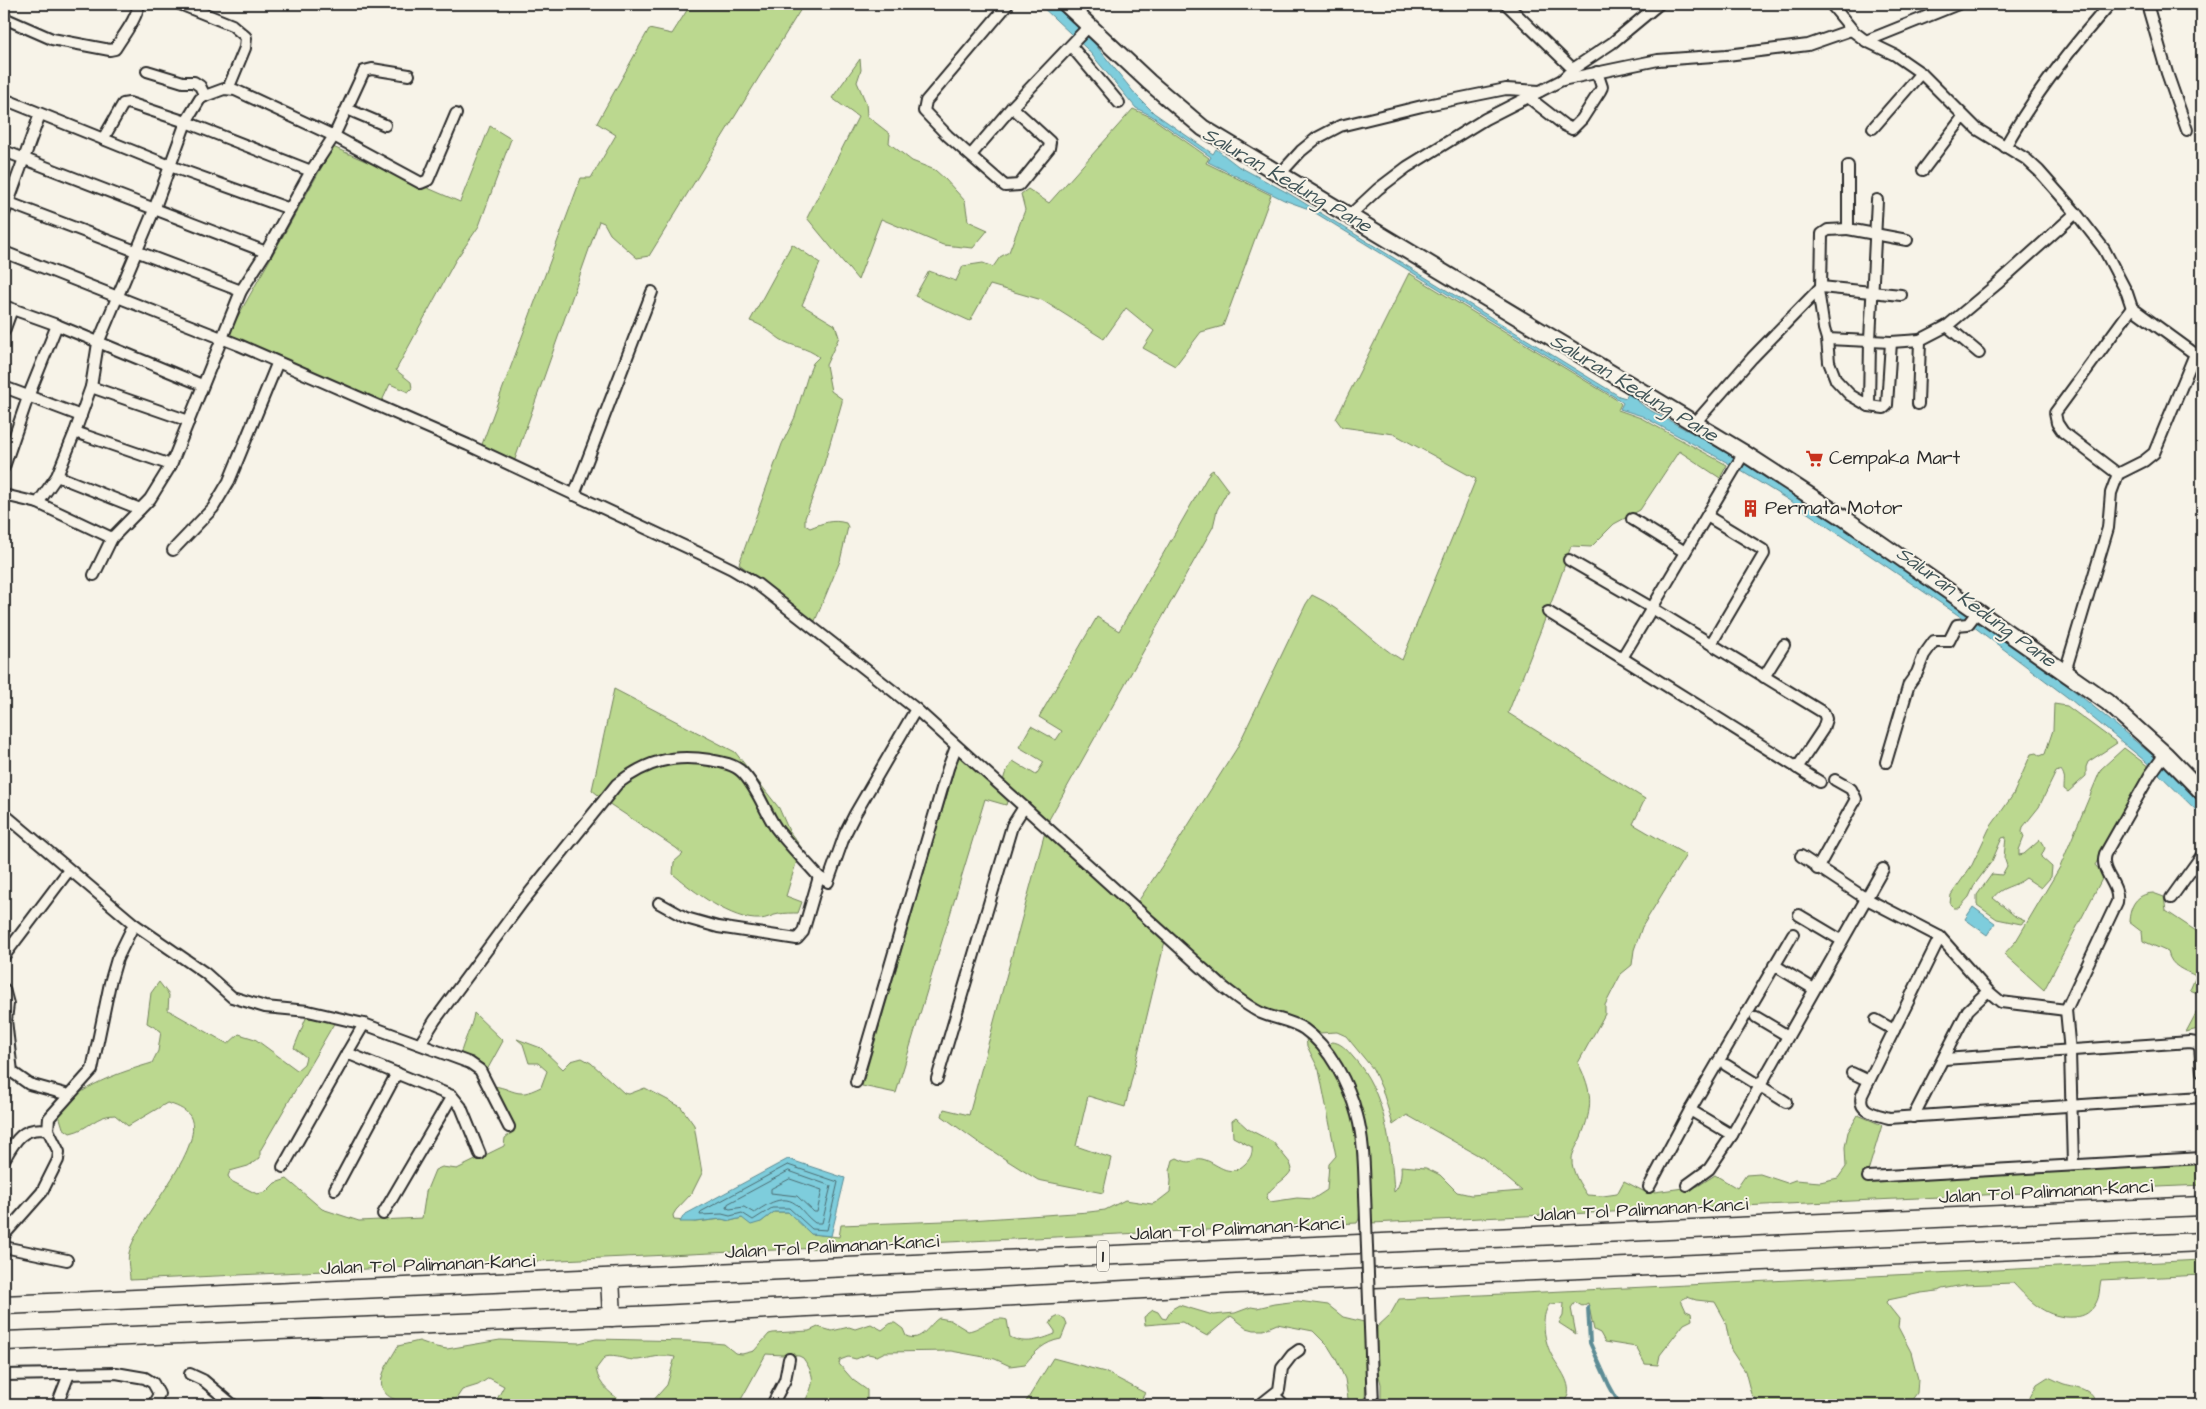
<svg xmlns="http://www.w3.org/2000/svg" width="2206" height="1409" font-family="'Architects Daughter',sans-serif">
	<rect width="100%" height="100%" fill="#f7f3e8"/>
	<filter id="ink" filterUnits="userSpaceOnUse"><feTurbulence type="fractalNoise" baseFrequency=".02" numOctaves="2"/><feDisplacementMap in="SourceGraphic" scale="10" xChannelSelector="R" yChannelSelector="G"/><feConvolveMatrix kernelMatrix="1 2 1 2 8 2 1 2 1" color-interpolation-filters="sRGB"/></filter>
	<g filter="url(#ink)">
		<g fill="#bbd88f" stroke="#73825d">
			<polygon points="691,4 804,4 649,256 637,258 610,234 604,223 599,221 514,462 481,447 581,178 591,178 616,135 597,123 649,29 672,34"/>
			<polygon points="860,59 861,70 857,82 866,103 867,116 890,134 889,143 912,161 935,170 945,179 965,201 968,221 988,230 973,248 943,245 881,219 858,280 807,218 858,117 832,98"/>
			<polygon points="1133,109 1151,117 1209,158 1206,163 1271,195 1223,326 1201,332 1175,366 1143,348 1154,331 1126,308 1104,339 1042,300 990,285 970,321 915,296 929,271 956,281 963,266 983,263 993,267 1000,257 1009,252 1025,210 1021,194 1028,189 1049,203"/>
			<polygon points="490,126 511,139 479,226 455,261 396,370 411,382 412,388 408,392 390,384 381,403 228,334 333,147 460,202"/>
			<path d="M 792,244 L 820,263 L 802,305 L 835,325 L 839,337 L 826,365 L 831,391 L 842,399 L 842,402 L 822,471 L 805,518 L 805,525 L 810,528 C 823,523 832,519 846,523 L 848,527 L 840,561 L 815,621 L 739,564 L 782,444 L 795,417 L 808,375 L 813,363 L 819,357 C 807,347 792,347 780,339 C 770,332 763,325 750,321 Z"/>
			<path d="M 1409,273 L 1617,400 L 1621,404 L 1618,410 L 1641,418 L 1727,465 L 1720,478 L 1679,451 L 1640,510 L 1614,524 L 1591,547 L 1571,546 C 1553,602 1530,657 1508,713 L 1645,799 L 1633,824 L 1686,855 L 1642,927 L 1634,950 L 1632,965 L 1621,974 L 1605,1005 L 1605,1014 L 1578,1063 C 1593,1092 1593,1107 1581,1137 C 1578,1144 1572,1153 1572,1159 C 1571,1171 1581,1186 1587,1195 L 1603,1196 L 1617,1194 L 1624,1181 L 1647,1193 L 1698,1186 L 1715,1175 L 1737,1188 L 1746,1175 L 1760,1174 L 1787,1183 L 1795,1180 L 1820,1182 L 1838,1178 L 1846,1167 L 1845,1147 L 1848,1132 L 1858,1115 L 1882,1125 L 1866,1178 L 1867,1180 L 2202,1164 L 2202,1185 L 1371,1223 L 1367,1150 L 1328,1045 L 1331,1042 C 1341,1042 1347,1050 1353,1057 C 1386,1093 1391,1146 1394,1192 C 1400,1187 1402,1174 1401,1166 L 1426,1168 L 1440,1175 L 1457,1192 L 1471,1195 L 1522,1191 L 1483,1158 L 1407,1115 L 1393,1125 L 1382,1089 L 1373,1069 L 1346,1036 L 1337,1032 L 1319,1033 L 1267,1011 L 1246,998 L 1137,903 L 1172,851 L 1237,748 L 1306,604 L 1312,595 C 1346,610 1370,642 1402,660 L 1476,479 L 1394,434 L 1342,427 L 1336,419 Z"/>
			<polygon points="1213,470 1228,490 1217,510 1213,527 1047,823 1003,781 1005,774 1013,761 1036,775 1044,762 1019,747 1031,726 1056,740 1062,731 1039,717 1097,617 1119,631 1210,472"/>
			<path d="M 614,689 L 735,752 L 779,808 L 789,831 L 801,847 L 786,896 L 802,902 L 798,913 C 792,913 785,913 779,914 C 772,915 766,919 760,919 C 732,921 693,891 673,874 L 674,862 L 683,854 L 676,848 L 608,803 L 592,790 Z"/>
			<path d="M 2054,704 L 2067,706 L 2117,743 L 2088,762 L 2086,767 L 2086,776 L 2068,792 L 2064,789 C 2064,781 2066,777 2061,770 L 2056,772 L 2039,807 L 2023,827 L 2022,832 L 2024,837 L 2019,850 L 2019,855 L 2024,854 L 2040,840 L 2045,848 L 2041,857 L 2052,867 L 2051,877 L 2041,888 L 2026,878 C 2015,887 2001,886 1993,898 L 2016,917 L 2025,921 L 2021,924 L 1997,919 L 1977,905 L 1977,895 L 1992,874 L 2002,875 L 2007,866 L 2004,857 L 2006,837 L 2002,838 L 1992,861 L 1975,884 L 1969,897 L 1959,908 L 1954,908 L 1950,904 L 1951,895 L 1972,865 L 1989,829 L 2013,795 L 2031,754 L 2036,753 L 2040,756 L 2045,754 L 2053,730 Z"/>
			<polygon points="2124,748 2149,767 2095,865 2104,875 2044,990 2004,954 2016,941 2060,867 2101,769"/>
			<polygon points="959,753 1008,798 1006,805 985,799 896,1093 862,1086"/>
			<polygon points="1045,832 1165,941 1125,1107 1088,1096 1076,1146 1111,1158 1103,1193 1038,1180 978,1142 942,1116 944,1109 969,1115"/>
			<path d="M 2153,893 L 2164,897 L 2166,911 L 2199,933 L 2202,930 L 2202,995 L 2190,990 L 2196,976 C 2184,970 2171,967 2168,952 L 2143,941 L 2142,932 L 2129,922 C 2130,906 2136,894 2153,893 Z"/>
			<path d="M 159,982 L 169,995 L 168,1010 L 228,1044 L 239,1034 L 255,1039 L 297,1070 L 304,1064 L 306,1057 L 294,1048 L 306,1018 L 336,1020 L 260,1151 L 260,1158 L 248,1166 L 230,1171 L 228,1176 L 231,1181 L 257,1194 L 266,1192 L 275,1183 L 287,1179 L 322,1209 L 359,1221 L 422,1218 L 426,1192 L 435,1170 L 442,1167 L 457,1169 L 504,1146 L 505,1138 L 514,1131 L 510,1118 L 493,1086 C 505,1087 513,1093 521,1093 C 527,1094 536,1089 541,1087 L 547,1071 L 538,1063 L 529,1063 L 523,1044 L 517,1039 L 541,1048 L 563,1069 L 571,1061 L 582,1058 L 591,1063 L 624,1093 L 629,1094 L 645,1088 L 681,1107 L 694,1125 L 702,1173 L 692,1193 L 676,1210 L 673,1215 L 674,1220 L 696,1222 L 722,1219 L 730,1221 L 742,1218 L 761,1222 L 774,1212 L 789,1212 L 811,1234 L 839,1237 L 841,1225 L 970,1220 L 1089,1212 L 1105,1210 L 1125,1200 L 1152,1204 L 1157,1202 L 1170,1192 L 1171,1181 L 1170,1171 L 1173,1160 L 1177,1158 C 1194,1167 1193,1157 1202,1159 C 1217,1162 1228,1180 1245,1164 C 1250,1159 1253,1154 1252,1147 L 1233,1137 L 1232,1121 L 1236,1118 L 1248,1129 L 1273,1142 L 1290,1163 L 1292,1169 C 1286,1182 1270,1185 1266,1198 L 1270,1202 L 1297,1198 L 1313,1199 L 1327,1190 L 1329,1164 L 1336,1156 L 1319,1070 L 1307,1046 L 1306,1038 C 1357,1083 1365,1156 1359,1219 L 1357,1223 L 130,1280 C 130,1272 127,1261 129,1253 C 137,1218 207,1148 190,1116 C 185,1109 175,1105 167,1103 L 128,1126 L 115,1115 C 95,1115 90,1129 70,1133 L 63,1128 L 59,1115 C 75,1086 122,1072 152,1063 L 158,1051 L 161,1031 L 147,1023 L 151,993 Z"/>
			<polygon points="2202,1002 2202,1028 2186,1032"/>
			<path d="M 474,1013 L 503,1041 L 487,1070 L 476,1061 L 460,1056 C 463,1041 472,1028 474,1013 Z"/>
			<path d="M 2202,1260 L 2202,1275 L 2101,1280 C 2099,1288 2100,1296 2096,1303 C 2091,1312 2085,1316 2075,1317 C 2046,1319 2031,1302 2013,1283 L 1963,1285 L 1942,1289 L 1938,1291 L 1921,1293 L 1888,1300 L 1886,1302 L 1887,1304 L 1899,1319 L 1898,1327 L 1911,1352 L 1918,1379 L 1917,1393 L 1908,1405 L 1761,1405 L 1751,1394 L 1745,1371 L 1731,1350 L 1725,1320 L 1715,1302 L 1696,1300 L 1687,1297 L 1681,1300 L 1686,1311 L 1691,1313 L 1692,1320 L 1684,1324 L 1660,1355 L 1658,1365 L 1645,1364 L 1636,1347 L 1605,1342 L 1600,1333 L 1594,1330 L 1588,1303 L 1582,1306 L 1575,1302 L 1571,1308 L 1576,1334 L 1559,1323 L 1563,1316 L 1564,1303 L 1550,1304 C 1539,1317 1545,1343 1552,1356 C 1558,1367 1571,1381 1568,1395 C 1567,1398 1564,1402 1562,1405 L 1429,1405 L 1425,1403 L 1424,1405 L 1381,1405 L 1381,1384 L 1376,1364 L 1377,1327 L 1390,1315 L 1399,1299 Z"/>
			<polygon points="1298,1301 1328,1305 1343,1317 1364,1322 1366,1366 1365,1405 1349,1405 1345,1379 1336,1359 1328,1346 1313,1331 1277,1324 1263,1330 1254,1330 1247,1328 1231,1316 1207,1336 1182,1322 1145,1325 1144,1317 1153,1310 1158,1312 1162,1318 1166,1319 1172,1309 1179,1305 1213,1315 1235,1313 1251,1307 1257,1308 1274,1304"/>
			<path d="M 1059,1316 L 1065,1319 L 1067,1324 L 1061,1339 C 1044,1342 1036,1351 1025,1364 L 1010,1366 L 995,1359 L 951,1351 L 885,1352 L 877,1356 L 868,1354 L 856,1359 L 848,1357 L 840,1360 L 839,1364 L 853,1380 L 867,1390 L 867,1405 L 841,1405 L 832,1400 L 829,1405 L 803,1405 C 814,1384 817,1378 803,1358 L 799,1356 L 766,1354 L 738,1405 L 627,1405 L 650,1404 L 667,1385 L 675,1357 C 661,1354 651,1358 638,1360 C 627,1361 616,1354 605,1357 L 596,1369 C 599,1387 613,1395 627,1405 L 494,1405 L 504,1386 L 489,1378 L 478,1385 L 462,1390 L 452,1405 C 431,1405 371,1409 383,1374 C 386,1365 393,1355 398,1346 L 419,1341 L 436,1347 L 447,1349 L 500,1340 L 579,1343 L 596,1339 L 688,1341 L 724,1344 L 735,1353 L 742,1354 L 754,1351 L 769,1334 L 773,1333 L 809,1331 L 818,1327 L 832,1331 L 849,1327 L 855,1329 L 871,1324 L 882,1330 L 891,1323 L 895,1323 L 903,1329 L 906,1336 C 922,1343 928,1325 939,1318 L 950,1320 L 968,1331 C 982,1329 992,1315 1007,1320 L 1010,1337 C 1025,1345 1040,1340 1055,1334 L 1055,1331 L 1050,1324 L 1053,1319 Z"/>
			<polygon points="1053,1358 1105,1372 1145,1393 1140,1402 1143,1405 1024,1405"/>
			<path d="M 2048,1377 C 2054,1379 2058,1382 2064,1384 C 2076,1387 2094,1389 2096,1405 L 2026,1405 L 2037,1384 Z"/>
		</g>
		<g fill="#7ecddc" stroke="#5d8c95">
			<polygon points="1039,4 1053,4 1094,43 1136,95 1154,113 1213,154 1216,149 1238,166 1288,193 1619,396 1626,398 1628,393 1646,408 1733,455 1795,494 1966,609 2077,693 2157,759 2202,804 2202,816 2151,766 2071,700 1961,617 1790,501 1728,463 1642,416 1620,409 1623,403 1618,399 1309,209 1284,200 1208,162 1211,157 1152,116 1136,108 1087,49"/>
			<polygon points="1973,907 1995,923 1987,935 1965,919"/>
			<polygon points="788,1159 845,1178 831,1236 811,1234 788,1212 774,1212 761,1222 751,1225 742,1218 730,1221 721,1219 696,1222 680,1222 684,1215"/>
		</g>
		<g fill="none" stroke-linecap="round" stroke-linejoin="round">
			<g stroke="#4c6c72" stroke-width="1">
				<polygon points="788,1165 838,1182 827,1230 812,1229 789,1208 772,1208 753,1220 742,1213 730,1216 722,1214 700,1215 701,1212"/>
				<path d="M 789,1171 L 831,1186 L 822,1223 L 815,1223 C 808,1218 803,1211 798,1206 C 784,1192 766,1205 754,1213 L 744,1207 L 730,1209 L 727,1208 L 728,1204 Z"/>
				<polygon points="790,1179 822,1190 817,1212 814,1212 797,1196 771,1193 771,1189"/>
			</g>
			<polyline stroke="#5d8c95" stroke-width="4" points="1588,1307 1590,1343 1609,1385 1620,1405"/>
			<defs>
				<g id="minor">
					<polyline points="180,4 232,25 246,37 245,48 228,89"/>
					<polyline points="1008,4 926,101 924,111 948,136 1005,186 1019,185 1049,148 1050,142 1012,107"/>
					<polyline points="1506,4 1573,69"/>
					<polyline points="1831,4 1854,32 1866,41 1895,55 1921,73 1977,129 2026,159 2039,171 2076,213 2104,249 2127,293 2132,308 2202,359"/>
					<polyline points="2147,4 2167,73 2187,130"/>
					<path d="M 4,18 L 52,39 L 110,50 L 115,49 C 124,34 136,20 139,4"/>
					<polyline points="1866,41 1958,4"/>
					<polyline points="1071,46 1119,103"/>
					<polyline points="147,71 183,82 194,82 200,86 205,96"/>
					<polyline points="1562,80 1658,60 1727,55 1808,45 1851,30"/>
					<polyline points="1528,97 1564,125 1572,129 1582,119 1600,91 1602,87 1597,72"/>
					<polyline points="4,99 170,166 290,209"/>
					<polyline points="347,109 385,125"/>
					<polyline points="1873,128 1921,73"/>
					<polyline points="103,139 123,104 129,103 186,122 311,171"/>
					<path d="M 2005,147 C 2034,95 2070,49 2110,4"/>
					<polyline points="4,151 266,252"/>
					<polyline points="971,155 1012,107 1090,25"/>
					<polyline points="1848,166 1848,229 1907,240"/>
					<polyline points="1923,170 1963,117"/>
					<polyline points="1280,174 1301,151 1317,138 1340,126 1422,106 1506,89 1540,91"/>
					<polyline points="4,201 241,291"/>
					<polyline points="4,214 40,114"/>
					<polyline points="1349,216 1378,189 1407,167 1485,119 1562,80 1573,69 1612,43 1659,4"/>
					<path d="M 4,252 L 239,345 L 468,445 L 699,553 L 732,569 L 757,584 L 916,709 L 1223,987 C 1235,996 1247,1006 1261,1013 C 1275,1019 1291,1020 1304,1029 C 1330,1047 1349,1085 1357,1115 C 1364,1140 1364,1168 1365,1194"/>
					<polyline points="1821,287 1822,234 1828,230 1848,229"/>
					<polyline points="1818,290 1824,329 1827,339 1829,362 1836,380 1850,395 1869,406 1884,408 1887,405 1891,342"/>
					<polyline points="4,306 57,325 202,385"/>
					<polyline points="1947,326 1979,353"/>
					<polyline points="4,331 12,309"/>
					<polyline points="1827,339 1891,342 1920,340 1918,404"/>
					<polyline points="1920,340 1947,326 1997,284 2076,213"/>
					<polyline points="4,387 81,416"/>
					<polyline points="91,387 189,421"/>
					<polyline points="1869,406 1870,340 1877,200"/>
					<polyline points="1695,423 1752,358 1821,287 1901,295"/>
					<polyline points="75,432 171,465"/>
					<polyline points="1744,453 1652,608 1824,713 1826,719 1823,729 1797,768"/>
					<polyline points="4,467 28,397 57,325"/>
					<polyline points="2118,474 2063,432 2057,423 2055,413 2132,308"/>
					<polyline points="57,476 140,509"/>
					<polyline points="4,495 38,503 57,476 75,432 91,387 98,343 154,210 186,122 200,99 205,96 224,89 235,90 334,136 364,71 372,69 409,75"/>
					<polyline points="574,495 652,292"/>
					<polyline points="38,503 112,538"/>
					<polyline points="1707,516 1763,550 1764,554 1711,644"/>
					<polyline points="1632,519 1685,552"/>
					<polyline points="173,550 213,508 229,481 277,364"/>
					<polyline points="94,575 112,538 150,499 171,465 241,291 266,252 311,171 334,136 421,183 428,180 456,114"/>
					<polyline points="1548,612 1622,658 1652,608 1569,560"/>
					<polyline points="1622,658 1820,782"/>
					<polyline points="2065,672 2108,528 2111,493 2118,474 2144,461 2154,453 2195,354"/>
					<polyline points="1764,677 1784,645"/>
					<polyline points="1886,762 1909,684 1917,673 1924,655 1934,641 1949,641 1957,625 1968,624 1978,611"/>
					<polyline points="4,814 134,924 205,973 232,997 265,1007 308,1011 364,1024 470,1063 480,1070 509,1127"/>
					<polyline points="1801,856 1865,898 1940,937 1988,991 2001,1002 2066,1010"/>
					<polyline points="1817,869 1856,799 1851,789 1835,780"/>
					<polyline points="2171,898 2202,855"/>
					<polyline points="659,903 686,918 718,927 797,939 803,932 819,877"/>
					<polyline points="1799,915 1841,940"/>
					<path d="M 1940,937 L 1862,1095 C 1857,1112 1876,1114 1889,1118 L 2202,1097"/>
					<polyline points="4,956 69,870"/>
					<polyline points="1774,965 1814,989"/>
					<polyline points="4,989 8,1004 6,1020 12,1072 29,1084 69,1095"/>
					<polyline points="1756,1017 1788,1036"/>
					<polyline points="1876,1020 1894,1030"/>
					<polyline points="364,1024 347,1053 452,1096 461,1107 480,1154"/>
					<path d="M 420,1044 L 435,1020 L 523,901 L 617,784 C 647,761 673,754 710,760 C 721,762 734,764 742,772 C 757,787 764,810 776,828 C 789,845 805,861 819,877 L 828,882 L 845,834 L 855,814 L 916,709"/>
					<polyline points="1944,1059 2190,1042 2196,1043 2200,1047 2202,1072"/>
					<polyline points="1726,1065 1786,1102"/>
					<polyline points="1852,1073 1869,1081"/>
					<polyline points="937,1079 1012,826 1024,807"/>
					<polyline points="856,1082 948,768 956,747"/>
					<polyline points="1690,1110 1732,1135"/>
					<polyline points="1913,1117 1968,1010 1988,991"/>
					<path d="M 4,1160 C 15,1140 23,1126 48,1130"/>
					<path d="M 2073,1164 L 2070,1052 L 2066,1010 L 2117,902 C 2120,884 2099,872 2105,854 L 2150,775 L 2165,754"/>
					<polyline points="283,1167 347,1053"/>
					<polyline points="1868,1177 2202,1158"/>
					<polyline points="1687,1185 1709,1169 1732,1135 1883,869"/>
					<polyline points="1649,1187 1690,1110 1793,934"/>
					<polyline points="335,1189 397,1073"/>
					<polyline points="383,1214 452,1096"/>
					<polyline points="4,1235 42,1192 58,1160 59,1152 48,1130 49,1118 92,1070 110,983 117,959 134,924"/>
					<polyline points="4,1247 67,1260"/>
					<polyline points="1370,1328 1373,1405"/>
					<polyline points="190,1374 203,1380 233,1405"/>
					<polyline points="4,1375 116,1373 145,1378 153,1383 159,1394 153,1405"/>
					<polyline points="1274,1395 1284,1405"/>
					<polyline points="57,1405 69,1374"/>
					<polyline points="310,1405 320,1405"/>
					<polyline points="772,1405 785,1380 789,1359"/>
					<polyline points="1260,1405 1279,1390 1282,1368 1292,1355 1299,1350"/>
				</g>
				<polyline id="primary" points="1066,4 1149,82 1203,128 1744,453 1844,518 2107,702 2165,754 2202,792"/>
				<g id="motorway">
					<polyline points="610,1278 612,1317"/>
					<polyline points="4,1305 2202,1206"/>
					<polyline points="4,1341 659,1315 1236,1284 2202,1242"/>
				</g>
			</defs>
			<use href="#minor" stroke="#2b2b2b" stroke-width="14"/>
			<use href="#primary" stroke="#2b2b2b" stroke-width="19"/>
			<use href="#motorway" stroke="#2b2b2b" stroke-width="21"/>
			<use href="#minor" stroke="#f7f3e8" stroke-width="10"/>
			<use href="#primary" stroke="#f7f3e8" stroke-width="15"/>
			<use href="#motorway" stroke="#f7f3e8" stroke-width="18"/>
			<defs>
				<polyline id="minor-bridge" points="1365,1194 1370,1328"/>
			</defs>
			<use href="#minor-bridge" stroke="#2b2b2b" stroke-width="14" stroke-linecap="butt"/>
			<use href="#minor-bridge" stroke="#f7f3e8" stroke-width="10"/>
		</g>
	</g>
	<defs>
		<symbol id="supermarket-bare" viewBox="-9 -9 18 18"><path d="M-6-5.5h2.5l.6 2H6L4.5 2H-2.5L-4.4-4H-6ZM-1.5 3.2a1.3 1.3 0 1 0 .1 0ZM3 3.2a1.3 1.3 0 1 0 .1 0Z" fill="#c8321e" stroke="#f7f3e8" stroke-width="2.5" paint-order="stroke"/></symbol>
		<symbol id="building-bare" viewBox="-9 -9 18 18"><path d="M-4-6H4V6H1V3H-1V6H-4ZM-2.5-4.3h1.7v1.8h-1.7ZM.8-4.3h1.7v1.8H.8ZM-2.5-1h1.7V.8h-1.7ZM.8-1h1.7V.8H.8Z" fill="#c8321e" stroke="#f7f3e8" stroke-width="2.5" paint-order="stroke"/></symbol>
	</defs>
	<g fill-rule="evenodd">
		<use href="#supermarket-bare" x="1802" y="446" width="25" height="25"/>
		<use href="#building-bare" x="1738" y="496" width="25" height="25"/>
	</g>
	<g text-anchor="middle" dominant-baseline="central" stroke-width="4" stroke-linejoin="round" paint-order="stroke">
		<rect fill="#f7f3e8" stroke="#686764" stroke-width="1" x="1097" y="1240.5" width="12" height="31" rx="4"/>
		<g font-size="18" font-weight="bold" fill="#2b2b2b">
			<text x="1103" y="1256">1</text>
		</g>
		<g font-size="19" fill="#2b2b2b" stroke="#f7f3e8" text-anchor="start">
			<text x="1829" y="458">Cempaka Mart</text>
			<text x="1765" y="508">Permata Motor</text>
		</g>
		<g font-size="19" fill="#2b2b2b" stroke="#f7f3e8">
			<text transform="translate(2046 1192) rotate(-3)">Jalan Tol Palimanan–Kanci</text>
			<text transform="translate(1641 1210) rotate(-3)">Jalan Tol Palimanan–Kanci</text>
			<text transform="translate(1237 1229) rotate(-3)">Jalan Tol Palimanan–Kanci</text>
			<text transform="translate(832 1247) rotate(-3)">Jalan Tol Palimanan–Kanci</text>
			<text transform="translate(428 1265) rotate(-2)">Jalan Tol Palimanan–Kanci</text>
		</g>
		<g font-size="20" font-style="italic" fill="#405457" stroke="#f7f3e8">
			<text transform="translate(1287 180) rotate(30)">Saluran Kedung Pane</text>
			<text transform="translate(1634 388) rotate(31)">Saluran Kedung Pane</text>
			<text transform="translate(1976 607) rotate(36)">Saluran Kedung Pane</text>
		</g>
	</g>
	<rect width="2206" height="1409" fill="none" stroke="#f7f3e8" stroke-width="20"/>
	<rect x="10" y="10" width="2186" height="1389" fill="none" stroke="#2b2b2b" stroke-width="2" filter="url(#ink)"/>
</svg>
